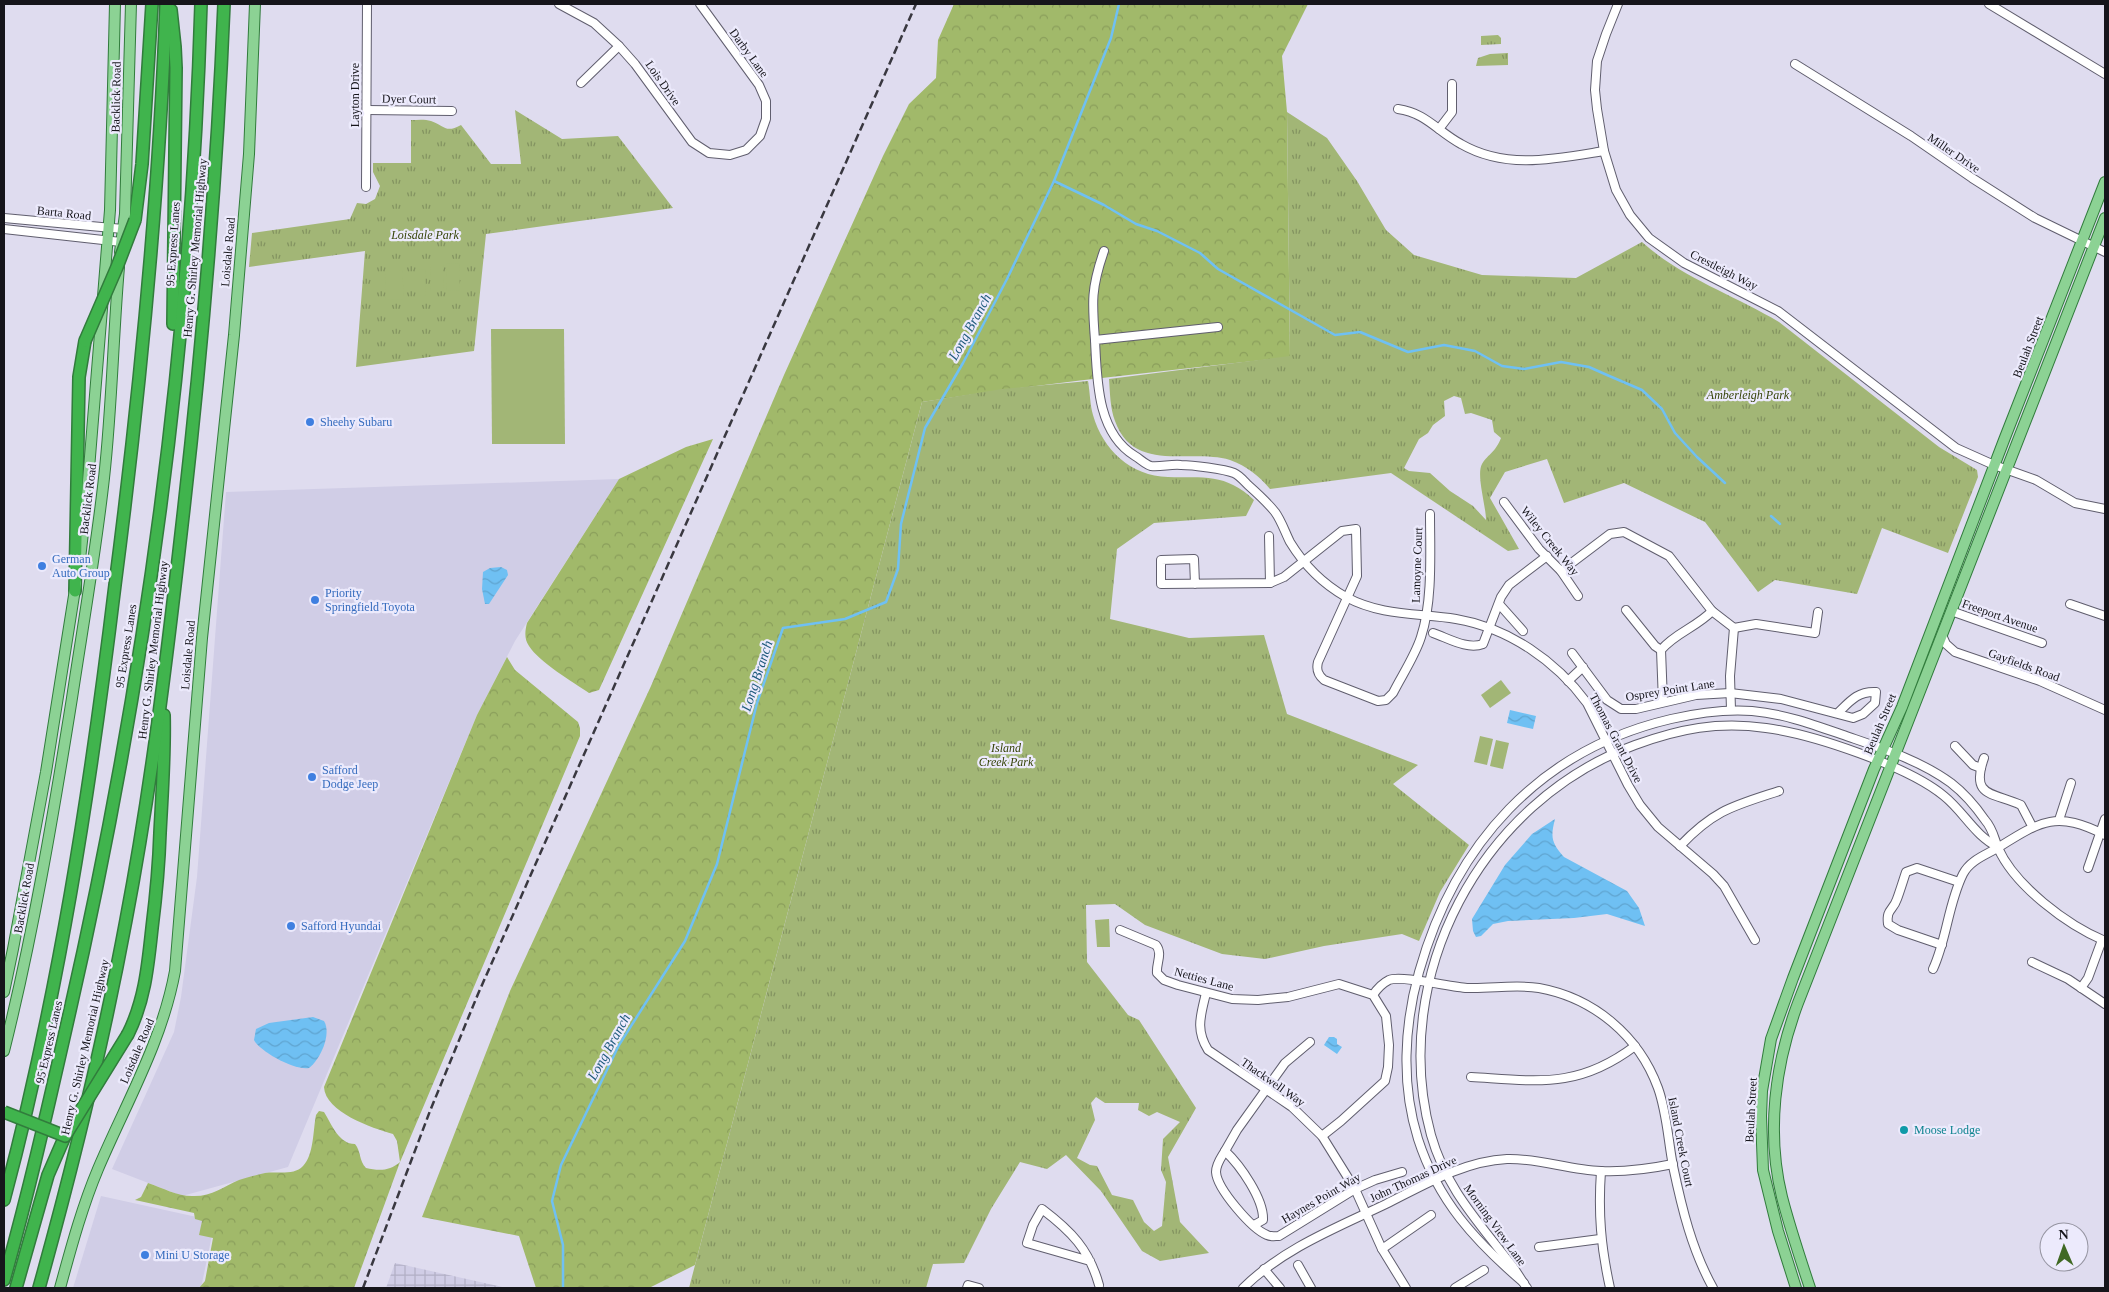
<svg xmlns="http://www.w3.org/2000/svg" width="2109" height="1292" font-family="'Times New Roman',serif">
	<defs>
		<pattern id="industrial-grid" width="8" height="8" patternUnits="userSpaceOnUse" patternTransform="scale(1.25)"><rect width="8" height="8" fill="#d0cde6"/><path d="M0 4h8M4 0v8" fill="none" stroke="#b2afc5"/></pattern>
		<pattern id="forest-crowns" width="20" height="18" patternUnits="userSpaceOnUse" patternTransform="scale(1.25)"><rect width="20" height="18" fill="#a1b96a"/><path d="M2 6a3 3 0 1 1 6 0M12 15a3 3 0 1 1 6 0" fill="none" stroke="#8a9e5b"/></pattern>
		<pattern id="park-tufts" width="24" height="20" patternUnits="userSpaceOnUse" patternTransform="scale(1.25)"><rect width="24" height="20" fill="#a2b676"/><path d="M3 7l-1-3M5 7V3M7 7l1-3M15 17l-1-3M17 17v-4M19 17l1-3" fill="none" stroke="#839360"/></pattern>
		<pattern id="water-waves" width="16" height="10" patternUnits="userSpaceOnUse" patternTransform="scale(1.25)"><rect width="16" height="10" fill="#6fc0f3"/><path d="M0 5q4-4 8 0t8 0" fill="none" stroke="#5fa4d0"/></pattern>
	</defs>
	<rect width="100%" height="100%" fill="#dfdcef"/>
	<g fill="#d0cde6">
		<polygon points="619,479 515,641 477,715 288,1167 182,1196 112,1169 174,1032 181,997 197,877 226,492"/>
		<polygon points="101,1196 215,1221 201,1288 73,1288"/>
	</g>
	<polygon fill="url(#industrial-grid)" points="395,1263 507,1288 386,1288"/>
	<g fill="url(#forest-crowns)">
		<path d="M 954,4 L 1308,4 L 1282,56 L 1287,112 L 1290,357 C 1167,371 1044,383 922,402 L 695,1265 L 649,1288 L 536,1288 L 519,1236 L 422,1217 L 510,991 L 651,686 L 784,375 L 883,156 L 909,104 L 936,78 L 938,40 Z"/>
		<path d="M 713,439 L 599,690 L 589,693 C 573,682 539,662 529,646 C 524,639 525,631 527,623 L 619,479 L 686,447 Z"/>
		<path d="M 507,657 L 515,670 L 578,722 L 580,728 L 580,736 L 400,1162 L 354,1288 L 199,1288 L 205,1281 L 213,1238 L 199,1235 L 202,1221 L 195,1219 L 194,1213 L 135,1200 L 141,1197 L 148,1183 C 163,1188 177,1196 192,1196 C 211,1197 223,1187 239,1180 C 247,1177 257,1175 265,1173 C 277,1171 294,1176 303,1166 C 314,1155 313,1130 316,1115 L 319,1111 L 324,1112 C 332,1125 339,1144 355,1144 C 361,1151 359,1161 366,1168 C 379,1171 390,1171 400,1162 L 397,1141 L 393,1134 C 372,1128 325,1112 324,1087 L 477,715 Z"/>
	</g>
	<g fill="url(#park-tufts)" fill-rule="evenodd">
		<polygon points="1498,35 1501,38 1501,44 1481,45 1481,36"/>
		<polygon points="1508,53 1508,65 1476,66 1478,58 1490,54"/>
		<path d="M 515,110 L 562,139 L 618,136 L 673,208 L 486,234 L 474,351 L 356,367 L 365,251 L 249,267 L 252,233 L 350,219 L 357,203 L 366,204 L 375,199 L 380,186 L 373,172 L 373,163 L 411,163 L 411,120 C 417,120 425,119 431,121 C 444,125 445,134 461,125 L 491,164 L 521,164 Z"/>
		<path d="M 1287,112 L 1327,138 L 1357,181 L 1386,230 L 1414,255 L 1482,275 L 1576,278 L 1642,242 C 1682,278 1734,295 1779,322 L 1939,447 L 1977,470 L 1978,477 L 1948,553 L 1882,528 L 1857,594 L 1775,580 L 1758,592 L 1705,522 L 1624,483 L 1564,503 L 1547,459 L 1505,472 L 1490,498 L 1519,549 L 1508,551 L 1391,473 L 1270,489 C 1259,476 1247,466 1230,460 C 1190,448 1134,474 1115,421 C 1110,408 1110,392 1109,379 L 1290,356 ZM 1454,396 L 1461,398 L 1465,414 L 1471,413 L 1492,420 L 1494,432 L 1501,438 C 1495,453 1489,453 1482,464 C 1476,475 1486,506 1486,520 L 1473,506 L 1450,491 L 1430,473 L 1409,471 L 1404,468 L 1419,439 L 1428,433 L 1433,425 L 1445,416 L 1444,401 Z"/>
		<path d="M 1088,381 C 1090,392 1090,405 1093,415 C 1103,450 1131,476 1168,477 C 1203,478 1226,473 1254,500 L 1246,516 L 1154,523 L 1117,549 L 1110,619 L 1189,638 L 1264,635 L 1287,714 L 1418,765 L 1393,784 L 1469,845 L 1440,892 L 1419,941 L 1402,934 L 1324,946 L 1265,959 L 1222,954 L 1145,925 L 1115,904 L 1086,905 L 1087,962 L 1128,1015 L 1139,1020 L 1196,1108 L 1168,1157 L 1180,1222 L 1209,1253 L 1160,1261 L 1142,1251 L 1101,1191 L 1066,1155 L 1047,1169 L 1020,1162 L 991,1209 L 964,1263 L 933,1264 L 926,1288 L 689,1288 L 922,402 L 1002,389 ZM 1096,1097 L 1105,1103 L 1139,1103 L 1138,1110 L 1149,1116 L 1157,1112 L 1180,1122 L 1163,1139 L 1161,1170 L 1166,1182 L 1162,1226 L 1154,1231 L 1144,1222 L 1133,1200 L 1112,1195 L 1097,1166 L 1090,1165 L 1077,1158 L 1095,1120 L 1091,1103 Z"/>
	</g>
	<g fill="#a2b676">
		<polygon points="459,263 460,290 447,291 446,264"/>
		<polygon points="430,264 443,264 444,291 431,291"/>
		<polygon points="425,269 426,295 419,296 419,270"/>
		<polygon points="402,270 404,299 386,300 385,271"/>
		<polygon points="491,329 564,329 565,444 492,444"/>
		<polygon points="1501,680 1511,693 1490,708 1481,695"/>
		<polygon points="1480,736 1493,739 1487,765 1474,762"/>
		<polygon points="1496,740 1509,743 1503,769 1490,766"/>
		<polygon points="1109,919 1110,947 1097,947 1095,920"/>
	</g>
	<g fill="url(#water-waves)">
		<polygon points="501,567 507,570 508,575 489,604 485,604 482,589 483,572 490,568"/>
		<polygon points="1510,710 1536,716 1533,729 1507,723"/>
		<path d="M 1555,819 C 1550,838 1552,843 1564,857 L 1627,891 L 1639,908 L 1645,926 L 1607,914 L 1574,918 L 1508,921 L 1493,924 L 1481,936 L 1476,937 L 1473,931 L 1472,919 L 1505,865 L 1532,834 Z"/>
		<path d="M 313,1017 L 324,1021 C 332,1034 320,1060 309,1068 C 296,1071 260,1052 254,1040 L 256,1029 L 269,1023 Z"/>
		<polygon points="1329,1037 1334,1037 1337,1039 1337,1044 1342,1047 1337,1054 1324,1045"/>
	</g>
	<g fill="none" stroke-linecap="round" stroke-linejoin="round">
		<g stroke="#6fc0f3" stroke-width="2.5">
			<polyline points="1054,181 1104,205 1136,224 1157,231 1200,253 1218,269 1335,335 1360,332 1408,352 1444,345 1475,351 1502,366 1524,369 1561,362 1589,367 1607,375 1642,390 1662,409 1675,433 1697,457 1725,483"/>
			<polyline points="1771,516 1780,524"/>
			<polyline points="563,1288 563,1245 552,1201 561,1165 619,1045 685,941 717,864 757,703 783,628 845,619 886,602 898,569 901,524 925,428 963,363 1007,279 1054,181 1111,38 1119,4"/>
		</g>
		<defs>
			<g id="minor">
				<polyline points="559,4 594,23 619,46 635,64 692,142 709,153 730,155 746,150 760,136 766,119 766,101 759,85 700,4"/>
				<polyline points="1618,4 1606,34 1597,61 1595,90 1597,109 1604,151 1616,190 1630,215 1649,238 1684,263 1778,311 1956,448 1994,465 2036,480 2075,503 2105,509"/>
				<polyline points="1989,4 2105,74"/>
				<polyline points="1795,64 1911,136 1972,178 2035,218 2105,252"/>
				<polyline points="581,83 619,46"/>
				<path d="M 1398,109 C 1426,113 1437,131 1461,144 C 1506,170 1555,159 1604,151"/>
				<polyline points="367,110 452,111"/>
				<polyline points="1439,129 1452,112 1452,84"/>
				<polyline points="366,187 367,4"/>
				<polyline points="4,218 123,229"/>
				<polyline points="4,229 121,242"/>
				<path d="M 1218,327 L 1095,340 C 1097,380 1097,433 1135,456 C 1140,459 1146,465 1151,466 C 1161,467 1171,464 1181,465 C 1192,465 1224,469 1234,473 C 1239,475 1244,481 1248,485 C 1257,493 1267,502 1275,512 C 1281,520 1285,532 1290,542 C 1304,565 1323,584 1346,597 C 1381,616 1418,613 1456,619 C 1509,628 1556,661 1587,703 L 1628,785 L 1640,805 L 1658,827 L 1713,874 L 1724,886 L 1755,940"/>
				<path d="M 1095,340 C 1092,302 1091,288 1104,251"/>
				<polyline points="1504,502 1539,549 1561,571 1578,596"/>
				<polyline points="1269,536 1270,583"/>
				<polyline points="1561,571 1610,534 1624,532 1669,556 1712,611 1734,628"/>
				<path d="M 1195,584 L 1194,559 L 1161,560 L 1161,584 L 1270,583 L 1284,577 L 1342,531 L 1356,529 L 1357,576 L 1318,662 C 1316,670 1318,675 1324,680 L 1378,701 L 1386,700 L 1393,693 C 1402,675 1415,656 1421,637 C 1433,601 1430,551 1430,514"/>
				<polyline points="1499,604 1523,631"/>
				<polyline points="2070,604 2105,616"/>
				<polyline points="1626,610 1655,646 1661,650"/>
				<polyline points="1951,611 2042,643"/>
				<polyline points="1734,628 1756,624 1815,633 1818,612"/>
				<path d="M 1433,633 C 1448,638 1467,650 1483,644 L 1501,597 L 1509,585 L 1547,556"/>
				<polyline points="1942,635 1946,644 1955,652 2040,681 2105,710"/>
				<path d="M 1572,653 L 1607,700 L 1621,709 L 1636,709 L 1696,695 L 1730,693 L 1781,699 L 1853,718 L 1863,714 L 1875,703 L 1876,692 C 1858,691 1850,701 1838,713"/>
				<polyline points="1568,681 1583,667"/>
				<path d="M 1663,702 L 1661,650 C 1675,633 1697,627 1712,611"/>
				<polyline points="1731,710 1730,676 1734,628"/>
				<polyline points="1955,746 1973,765 1981,768"/>
				<path d="M 1984,758 C 1970,798 1993,792 2021,805 L 2032,826"/>
				<polyline points="2059,820 2071,783"/>
				<path d="M 1680,846 C 1714,810 1733,806 1779,791"/>
				<polyline points="2088,868 2105,819"/>
				<path d="M 1120,930 L 1156,945 C 1163,954 1156,963 1157,973 L 1164,980 L 1178,985 L 1232,999 L 1258,1000 L 1288,997 L 1339,984 L 1373,995 L 1386,1016 L 1389,1045 L 1388,1067 L 1385,1081 L 1341,1121 L 1322,1136"/>
				<path d="M 1942,945 L 1898,930 L 1888,924 C 1886,909 1893,911 1897,899 C 1900,891 1903,881 1906,872 L 1917,868 L 1959,882"/>
				<polyline points="2032,962 2068,979 2105,1004"/>
				<path d="M 1933,969 C 1947,939 1948,904 1963,874 C 1970,860 1986,855 1999,847 C 2042,820 2057,811 2105,835"/>
				<polyline points="2081,988 2088,978 2102,940"/>
				<path d="M 1206,993 C 1201,1015 1195,1029 1208,1050 L 1292,1107 L 1322,1136 L 1355,1189 L 1382,1249 L 1406,1288"/>
				<path d="M 1373,995 C 1377,989 1381,984 1389,980 C 1401,975 1450,987 1467,988 C 1491,989 1515,984 1539,988 C 1594,998 1639,1036 1658,1088 C 1667,1113 1668,1140 1673,1166 C 1682,1209 1692,1250 1713,1288"/>
				<path d="M 1471,1077 C 1538,1081 1578,1089 1635,1046"/>
				<path d="M 1225,1151 C 1221,1158 1216,1164 1216,1172 C 1217,1189 1252,1229 1267,1235 C 1271,1237 1275,1236 1279,1236 L 1355,1189 L 1375,1180 L 1402,1172"/>
				<path d="M 1601,1171 C 1598,1213 1601,1247 1610,1288"/>
				<path d="M 1254,1225 L 1263,1220 C 1264,1199 1240,1165 1225,1151 L 1237,1130 L 1285,1063 L 1310,1042"/>
				<polyline points="1539,1247 1600,1239"/>
				<polyline points="1382,1249 1431,1215"/>
				<path d="M 1090,1261 L 1027,1243 L 1033,1225 L 1042,1209 C 1071,1231 1089,1249 1099,1285"/>
				<polyline points="1298,1265 1311,1288"/>
				<polyline points="1264,1269 1280,1288"/>
				<path d="M 1524,1283 C 1475,1241 1438,1201 1418,1139 C 1401,1085 1404,1026 1419,972 C 1455,844 1539,750 1671,719 C 1697,713 1725,709 1752,711 C 1786,714 1817,726 1849,737 C 1884,749 1921,761 1951,783 C 1964,793 1976,807 1985,820 C 1993,829 1994,838 1998,848 C 2015,886 2067,925 2105,941"/>
				<polyline points="967,1288 968,1285 979,1288"/>
				<path d="M 1243,1288 C 1284,1248 1336,1228 1386,1204 C 1424,1185 1464,1161 1507,1159 C 1539,1158 1569,1170 1601,1171 C 1625,1172 1649,1169 1673,1164"/>
				<polyline points="1455,1288 1484,1270"/>
				<path d="M 1527,1288 C 1521,1280 1516,1270 1509,1262 C 1477,1220 1446,1188 1431,1135 C 1388,977 1481,801 1635,745 C 1679,729 1718,721 1766,728 C 1812,734 1908,766 1944,796 C 1964,812 1975,836 1998,847"/>
			</g>
			<g id="major">
				<polyline points="120,252 125,214 131,4"/>
				<polyline points="80,559 86,506 110,210 115,4"/>
				<polyline points="4,992 13,949 46,772 76,583"/>
				<path d="M 4,1051 C 33,935 53,817 72,698 C 83,625 96,551 104,478 C 112,407 113,337 119,267"/>
				<path d="M 60,1288 C 71,1248 82,1207 98,1169 C 126,1103 162,1042 175,971 L 202,638 L 234,335 L 249,154 L 255,4"/>
				<polyline points="1796,1288 1778,1231 1763,1170 1761,1116 1762,1091 1771,1039 1793,978 1874,769 1902,707 2004,440 2105,182"/>
				<path d="M 1810,1288 C 1800,1258 1790,1228 1782,1197 C 1766,1132 1775,1064 1798,1003 L 2105,218"/>
			</g>
			<g id="highway">
				<polyline points="171,10 175,47 176,68 173,324"/>
				<polyline points="135,220 142,164 152,4"/>
				<polyline points="75,591 79,377 85,341"/>
				<path d="M 128,1034 C 145,1000 148,965 152,928 C 156,896 159,865 160,833 C 162,794 165,755 164,715"/>
				<path d="M 4,1200 C 58,998 90,792 115,585 C 140,392 159,198 166,4"/>
				<path d="M 4,1280 C 29,1192 49,1103 69,1015 C 145,683 191,344 201,4"/>
				<polyline points="16,1288 48,1175 65,1136"/>
				<path d="M 39,1288 C 73,1166 103,1044 126,920 C 151,789 167,657 182,525 C 202,351 217,178 224,4"/>
			</g>
		</defs>
		<use href="#minor" stroke="#605e6e" stroke-width="10"/>
		<use href="#major" stroke="#317c3c" stroke-width="12"/>
		<use href="#highway" stroke="#317c3c" stroke-width="14"/>
		<use href="#minor" stroke="#fff" stroke-width="8"/>
		<use href="#major" stroke="#8cd294" stroke-width="10"/>
		<use href="#highway" stroke="#40b44d" stroke-width="11"/>
		<polyline stroke="#393840" stroke-width="2.5" stroke-dasharray="8 4" stroke-linecap="butt" points="363,1288 430,1111 478,994 916,4"/>
		<defs>
			<g id="highway-bridge">
				<polyline points="85,341 117,267 135,220"/>
				<polyline points="4,1112 65,1136 128,1034"/>
			</g>
		</defs>
		<use href="#highway-bridge" stroke="#317c3c" stroke-width="14" stroke-linecap="butt"/>
		<use href="#highway-bridge" stroke="#40b44d" stroke-width="11"/>
	</g>
	<g fill="#3f7fe0" stroke="#eceafc" stroke-width="2">
		<circle cx="310" cy="422" r="5"/>
		<circle cx="42" cy="566" r="5"/>
		<circle cx="315" cy="600" r="5"/>
		<circle cx="312" cy="777" r="5"/>
		<circle cx="291" cy="926" r="5"/>
		<circle cx="145" cy="1255" r="5"/>
	</g>
	<circle fill="#0f9aa8" stroke="#eceafc" stroke-width="2" cx="1904" cy="1130" r="5"/>
	<g text-anchor="middle" dominant-baseline="central" stroke-width="4.5" stroke-linejoin="round" paint-order="stroke">
		<g font-size="12" fill="#16151b" stroke="#eceafc">
			<text transform="translate(749 53) rotate(54)">Darby Lane</text>
			<text transform="translate(663 83) rotate(55)">Lois Drive</text>
			<text transform="translate(355 95) rotate(-90)">Layton Drive</text>
			<text transform="translate(116 97) rotate(-89)">Backlick Road</text>
			<text transform="translate(409 99) rotate(1)">Dyer Court</text>
			<text transform="translate(1954 153) rotate(34)">Miller Drive</text>
			<text transform="translate(64 213) rotate(6)">Barta Road</text>
			<text transform="translate(173 244) rotate(-86)">95 Express Lanes</text>
			<text transform="translate(195 248) rotate(-85)">Henry G. Shirley Memorial Highway</text>
			<text transform="translate(228 252) rotate(-85)">Loisdale Road</text>
			<text transform="translate(1724 270) rotate(27)">Crestleigh Way</text>
			<text transform="translate(2028 347) rotate(-69)">Beulah Street</text>
			<text transform="translate(88 499) rotate(-83)">Backlick Road</text>
			<text transform="translate(1550 541) rotate(51)">Wiley Creek Way</text>
			<text transform="translate(1417 565) rotate(-88)">Lamoyne Court</text>
			<text transform="translate(2000 616) rotate(19)">Freeport Avenue</text>
			<text transform="translate(126 646) rotate(-81)">95 Express Lanes</text>
			<text transform="translate(153 650) rotate(-83)">Henry G. Shirley Memorial Highway</text>
			<text transform="translate(188 655) rotate(-85)">Loisdale Road</text>
			<text transform="translate(2024 665) rotate(20)">Gayfields Road</text>
			<text transform="translate(1670 690) rotate(-9)">Osprey Point Lane</text>
			<text transform="translate(1880 724) rotate(-67)">Beulah Street</text>
			<text transform="translate(1616 738) rotate(62)">Thomas Grant Drive</text>
			<text transform="translate(24 898) rotate(-80)">Backlick Road</text>
			<text transform="translate(1204 979) rotate(15)">Netties Lane</text>
			<text transform="translate(49 1042) rotate(-77)">95 Express Lanes</text>
			<text transform="translate(85 1047) rotate(-77)">Henry G. Shirley Memorial Highway</text>
			<text transform="translate(137 1051) rotate(-67)">Loisdale Road</text>
			<text transform="translate(1273 1082) rotate(35)">Thackwell Way</text>
			<text transform="translate(1751 1110) rotate(-87)">Beulah Street</text>
			<text transform="translate(1681 1142) rotate(79)">Island Creek Court</text>
			<text transform="translate(1413 1179) rotate(-25)">John Thomas Drive</text>
			<text transform="translate(1321 1198) rotate(-30)">Haynes Point Way</text>
			<text transform="translate(1495 1225) rotate(54)">Morning View Lane</text>
		</g>
		<g font-size="12" font-style="italic" fill="#354306" stroke="#eceafc">
			<text x="425" y="235">Loisdale Park</text>
			<text x="1748" y="395">Amberleigh Park</text>
			<text x="1006" y="748">Island<tspan x="1006" dy="14">Creek Park</tspan></text>
		</g>
		<g font-size="12" fill="#366cbe" stroke="#eceafc" text-anchor="start">
			<text x="320" y="422">Sheehy Subaru</text>
			<text x="52" y="559">German<tspan x="52" dy="14">Auto Group</tspan></text>
			<text x="325" y="593">Priority<tspan x="325" dy="14">Springfield Toyota</tspan></text>
			<text x="322" y="770">Safford<tspan x="322" dy="14">Dodge Jeep</tspan></text>
			<text x="301" y="926">Safford Hyundai</text>
			<text x="155" y="1255">Mini U Storage</text>
		</g>
		<g font-size="12" fill="#0d838f" stroke="#eceafc" text-anchor="start">
			<text x="1914" y="1130">Moose Lodge</text>
		</g>
		<g font-size="14" font-style="italic" fill="#1e5a7c" stroke="#eceafc">
			<text transform="translate(970 327) rotate(-61)">Long Branch</text>
			<text transform="translate(757 676) rotate(-72)">Long Branch</text>
			<text transform="translate(609 1047) rotate(-61)">Long Branch</text>
		</g>
	</g>
	<rect width="2109" height="1292" fill="none" stroke="#16151b" stroke-width="10"/>
	<g transform="translate(2064 1247) rotate(358)"><circle r="24" fill="#eceafc" stroke="#9695a2"/>
	<path d="M0-4L9 19L0 12L-9 19Z" fill="#406924"/>
	<text y="-8" font-size="14" font-weight="bold" text-anchor="middle" fill="#16151b">N</text>
	</g>
</svg>
